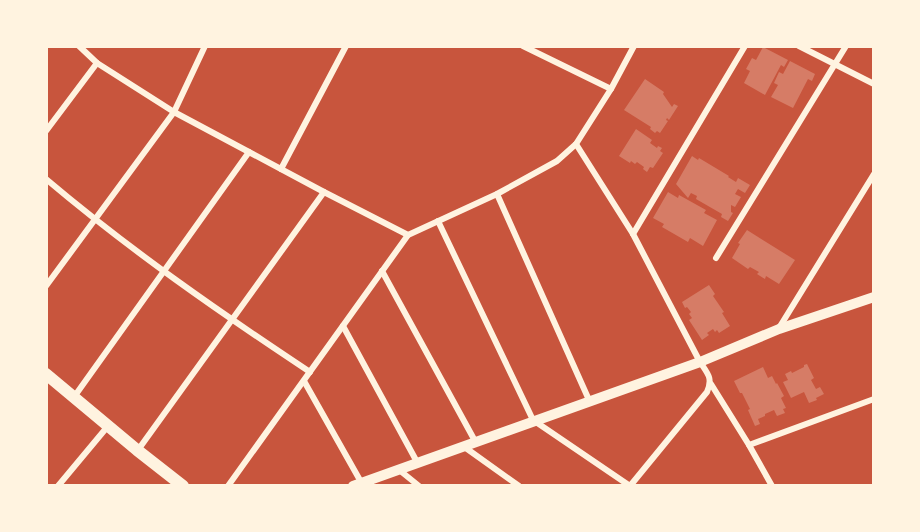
<svg xmlns="http://www.w3.org/2000/svg" width="920" height="532" font-family="Merriweather,serif">
	<rect width="100%" height="100%" fill="#c8553d"/>
	<g fill="#d67c66">
		<polygon points="763,47 788,60 784,67 781,65 765,95 744,83 750,71 746,69 752,58 756,60"/>
		<polygon points="790,61 815,74 812,81 808,79 793,108 771,97 778,85 774,83 779,72 783,74"/>
		<polygon points="645,79 664,92 663,94 672,107 674,104 678,106 669,120 667,118 666,120 668,121 660,133 657,131 655,133 650,129 651,127 624,110"/>
		<polygon points="636,129 652,140 650,143 657,148 658,146 662,148 660,151 663,153 653,168 650,167 647,172 643,169 644,167 637,162 635,164 631,161 630,163 619,156"/>
		<polygon points="692,156 698,160 699,158 729,176 728,177 736,182 738,178 750,185 745,193 738,189 735,194 741,197 735,207 731,205 731,212 733,213 728,221 721,217 722,214 696,199 697,196 691,193 688,198 676,184"/>
		<polygon points="668,192 678,198 679,195 706,210 704,213 717,220 703,246 690,238 688,242 662,227 664,224 653,218"/>
		<polygon points="747,230 795,260 779,284 766,276 765,279 757,274 759,272 750,267 748,269 732,258 740,244 738,243"/>
		<polygon points="709,285 715,294 713,296 724,312 722,313 730,326 719,333 717,330 715,332 713,329 707,333 709,335 702,340 689,320 692,318 689,314 691,312 687,307 685,308 682,302"/>
		<polygon points="807,364 814,378 811,380 816,389 820,387 824,394 816,398 817,400 809,403 804,392 791,398 783,382 788,380 785,374 791,371 792,373 804,367 804,365"/>
		<polygon points="763,367 768,378 772,376 776,384 777,383 784,396 781,398 786,408 783,409 785,413 777,416 774,410 765,414 765,416 758,419 760,424 755,426 748,410 750,409 742,393 740,393 734,381"/>
	</g>
	<g fill="none" stroke-linecap="round" stroke-linejoin="round">
		<g stroke="#fff3e0" stroke-width="6">
			<polyline points="79,46 97,63 174,112 324,192 408,235"/>
			<polyline points="523,46 611,89"/>
			<polyline points="799,46 874,84"/>
			<polyline points="46,131 97,63"/>
			<polyline points="281,169 346,46"/>
			<path d="M 46,179 C 130,250 218,311 310,372"/>
			<polyline points="497,194 589,400"/>
			<path d="M 438,221 L 533,420 L 630,486 L 707,392 C 713,378 708,374 700,362 L 633,234 L 576,144"/>
			<polyline points="633,234 745,46"/>
			<polyline points="716,258 846,46"/>
			<polyline points="382,271 475,441"/>
			<polyline points="46,286 174,112 205,46"/>
			<polyline points="343,326 417,462"/>
			<polyline points="779,328 874,174"/>
			<polyline points="304,381 361,482"/>
			<polyline points="711,384 749,445 772,486"/>
			<polyline points="74,397 249,152"/>
			<polyline points="749,445 874,399"/>
			<polyline points="463,446 519,486"/>
			<polyline points="138,450 324,192"/>
			<polyline points="398,469 419,486"/>
			<polyline points="58,486 108,426"/>
			<polyline points="228,486 408,235 497,194 557,161 576,144 611,89 634,46"/>
		</g>
		<polyline stroke="#fff3e0" stroke-width="10" points="353,486 700,362 779,329 874,297"/>
		<polyline stroke="#fff3e0" stroke-width="12" points="46,374 137,450 183,486"/>
	</g>
	<rect width="920" height="532" fill="none" stroke="#fff3e0" stroke-width="96"/>
</svg>
